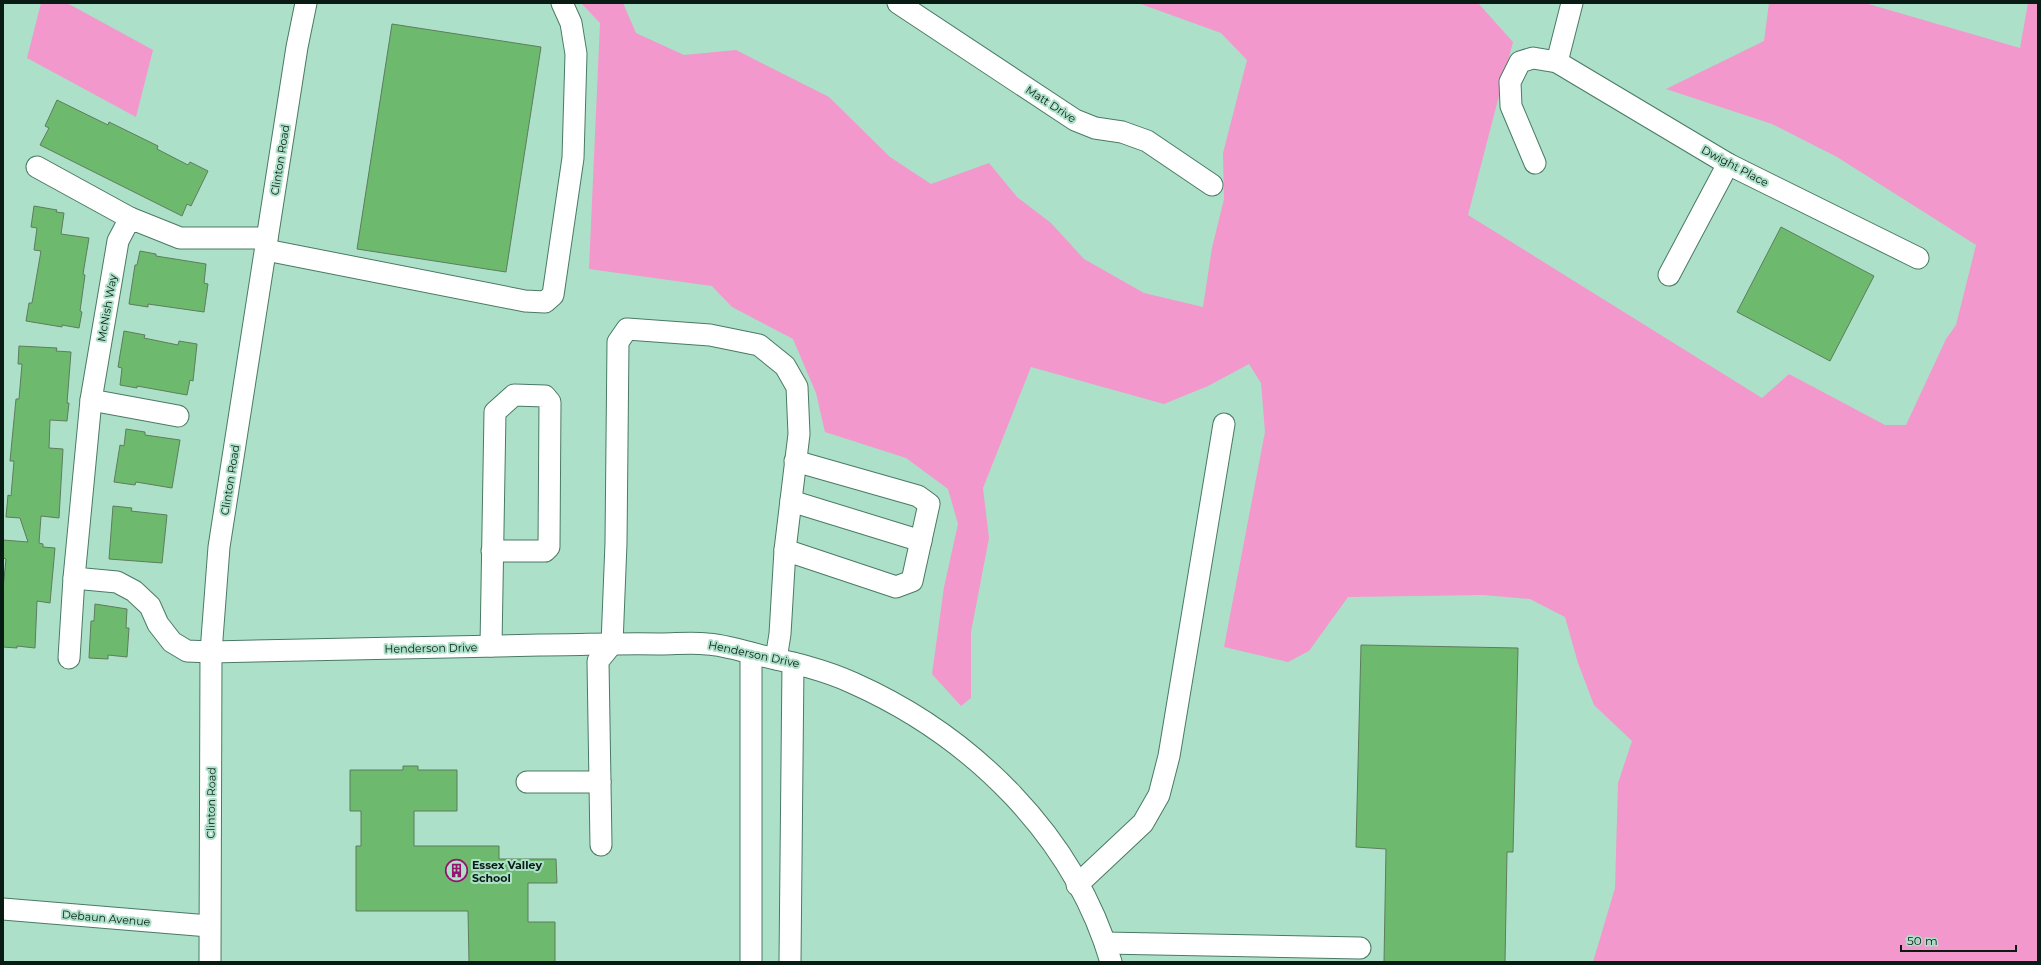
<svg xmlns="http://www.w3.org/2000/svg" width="2041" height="965" font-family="Montserrat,sans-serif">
	<rect width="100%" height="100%" fill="#ade0c8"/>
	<g fill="#f298cc">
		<polygon points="41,3 67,3 153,50 136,117 27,58"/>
		<polygon points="581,3 623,3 636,33 684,55 736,50 829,97 890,157 931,184 989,163 1017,197 1051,223 1084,259 1144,293 1203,307 1212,248 1224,199 1223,153 1247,60 1221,33 1138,3 1478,3 1513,42 1468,215 1762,398 1789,374 1885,425 1906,425 1946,339 1956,325 1976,245 1837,157 1772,124 1666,89 1764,41 1769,3 1865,3 2020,48 2028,3 2038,3 2038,962 1593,962 1615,888 1618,783 1632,741 1594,705 1578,663 1565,617 1530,599 1483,595 1348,597 1309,651 1288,662 1224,647 1265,432 1261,383 1249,364 1208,386 1164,404 1031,367 983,488 989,538 971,632 971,698 961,706 932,674 944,587 958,524 948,489 906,458 825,432 816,393 793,339 732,307 712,286 589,269 600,23"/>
	</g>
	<g fill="#6dba6f" stroke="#5d7d5d">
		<polygon points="392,24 541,47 506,272 357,249"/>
		<polygon points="57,100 108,125 109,122 158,146 157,149 188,165 190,162 208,171 191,206 187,204 182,216 40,145 49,128 45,126"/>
		<polygon points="34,206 57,210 56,212 64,213 61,234 89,238 83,274 85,275 80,311 82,312 79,328 62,325 62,327 26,321 29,303 32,303 41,251 34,250 37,228 31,227"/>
		<polygon points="1781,227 1874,276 1830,361 1737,312"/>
		<polygon points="140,251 156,254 156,256 206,264 204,283 208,284 204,312 148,304 148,307 129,304 135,265 137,265"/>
		<polygon points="124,331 145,335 144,338 178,345 179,341 197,344 193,381 190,380 187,395 137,386 137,388 120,385 122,368 118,367"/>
		<polygon points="19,346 57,348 56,351 71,352 67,403 69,403 67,421 50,420 49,448 63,449 59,518 41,516 39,543 43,544 43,547 55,548 50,603 37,601 35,648 17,646 17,648 3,647 3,589 6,559 3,558 3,540 28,542 20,518 6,517 8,495 11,496 14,461 10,461 16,399 19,399 22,364 18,364"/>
		<polygon points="126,429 145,432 145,435 180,440 172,488 136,482 135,485 114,482 120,445 124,446"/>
		<polygon points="113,506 132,508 131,511 167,515 162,563 109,559"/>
		<polygon points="95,604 127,609 126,628 129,628 127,657 108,655 108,659 89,658 91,621 94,621"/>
		<polygon points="1361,645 1518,648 1513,852 1507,852 1505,962 1384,962 1386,849 1356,847"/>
		<polygon points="403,766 418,766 418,770 457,770 457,811 414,811 414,846 499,846 499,859 556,859 557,883 528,883 528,922 555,922 555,962 469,962 468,911 356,911 356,846 361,846 361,811 350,811 350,770 403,770"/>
	</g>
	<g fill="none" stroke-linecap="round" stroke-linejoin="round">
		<defs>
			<g id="minor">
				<polyline points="898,3 1075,120 1095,128 1122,132 1147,141 1212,185"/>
				<polyline points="1557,62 1572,3"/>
				<polyline points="1535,163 1511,106 1510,82 1520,62 1533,58 1557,62 1728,164 1918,258"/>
				<polyline points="37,167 130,218"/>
				<path d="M 267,238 L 180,238 L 130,218 L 118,241 L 91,400 L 74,578 L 117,582 L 134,591 L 150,606 L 158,624 L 172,642 L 187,651 L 211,652 C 321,650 430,647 540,645 C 580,645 620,643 660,644 C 676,644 692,642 707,644 C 726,645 745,652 763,656 C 794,663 825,670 853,683 C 972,736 1074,836 1111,962"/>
				<polyline points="266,250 525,301 545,302 553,295 573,158 576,54 571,23 562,3"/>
				<polyline points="1669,275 1728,164"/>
				<polyline points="91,400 178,416"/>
				<polyline points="791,501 921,541"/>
				<polyline points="491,646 495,412 514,395 545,396 550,402 549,547 545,551 492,551"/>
				<polyline points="69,658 74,578"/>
				<polyline points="776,659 780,634 785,550 896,587 912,581 929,504 918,496 795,461"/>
				<polyline points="527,782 600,782"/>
				<polyline points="601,845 598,661 612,644 616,543 618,342 627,329 710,335 759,345 785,366 797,387 799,434 785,550"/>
				<polyline points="1077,885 1143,823 1159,795 1169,756 1224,424"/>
				<polyline points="3,909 209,926"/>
				<polyline points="1105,943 1360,948"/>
				<polyline points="210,962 211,652 219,547 297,47 306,3"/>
				<polyline points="751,962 751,653"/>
				<polyline points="790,962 793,663"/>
			</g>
		</defs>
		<use href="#minor" stroke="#4a7a65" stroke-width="23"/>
		<use href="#minor" stroke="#fff" stroke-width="21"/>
	</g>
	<defs>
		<symbol id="building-ring" viewBox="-11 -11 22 22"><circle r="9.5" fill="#ade0c8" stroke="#95156e" stroke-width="1.5"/><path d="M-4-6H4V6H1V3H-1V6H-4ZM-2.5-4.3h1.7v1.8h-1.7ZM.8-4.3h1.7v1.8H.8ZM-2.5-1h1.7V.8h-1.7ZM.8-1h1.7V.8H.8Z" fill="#95156e"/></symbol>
	</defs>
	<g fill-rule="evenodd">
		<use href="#building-ring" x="444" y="858" width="25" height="25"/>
	</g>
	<g text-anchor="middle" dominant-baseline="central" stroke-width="4" stroke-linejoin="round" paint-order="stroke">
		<g font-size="11" fill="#081c14" stroke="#ade0c8">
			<text transform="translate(1051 104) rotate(33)">Matt Drive</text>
			<text transform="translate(280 160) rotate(-81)">Clinton Road</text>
			<text transform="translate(1735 166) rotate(28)">Dwight Place</text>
			<text transform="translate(107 308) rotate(-80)">McNish Way</text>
			<text transform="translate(230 480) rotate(-81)">Clinton Road</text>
			<text transform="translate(431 648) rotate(-1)">Henderson Drive</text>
			<text transform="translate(754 654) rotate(12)">Henderson Drive</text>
			<text transform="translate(211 803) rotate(-89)">Clinton Road</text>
			<text transform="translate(106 918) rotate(5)">Debaun Avenue</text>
		</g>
		<g font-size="11" font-weight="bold" fill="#081c14" stroke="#ade0c8" text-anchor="start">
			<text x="472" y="865">Essex Valley<tspan x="472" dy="13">School</tspan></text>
		</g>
	</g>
	<rect width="2041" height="965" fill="none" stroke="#081c14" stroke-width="8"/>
	<path d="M1901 945v6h115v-6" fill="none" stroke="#081c14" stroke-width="2"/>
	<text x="1907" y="945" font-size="12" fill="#081c14" stroke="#ade0c8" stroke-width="3" paint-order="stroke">50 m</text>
</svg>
